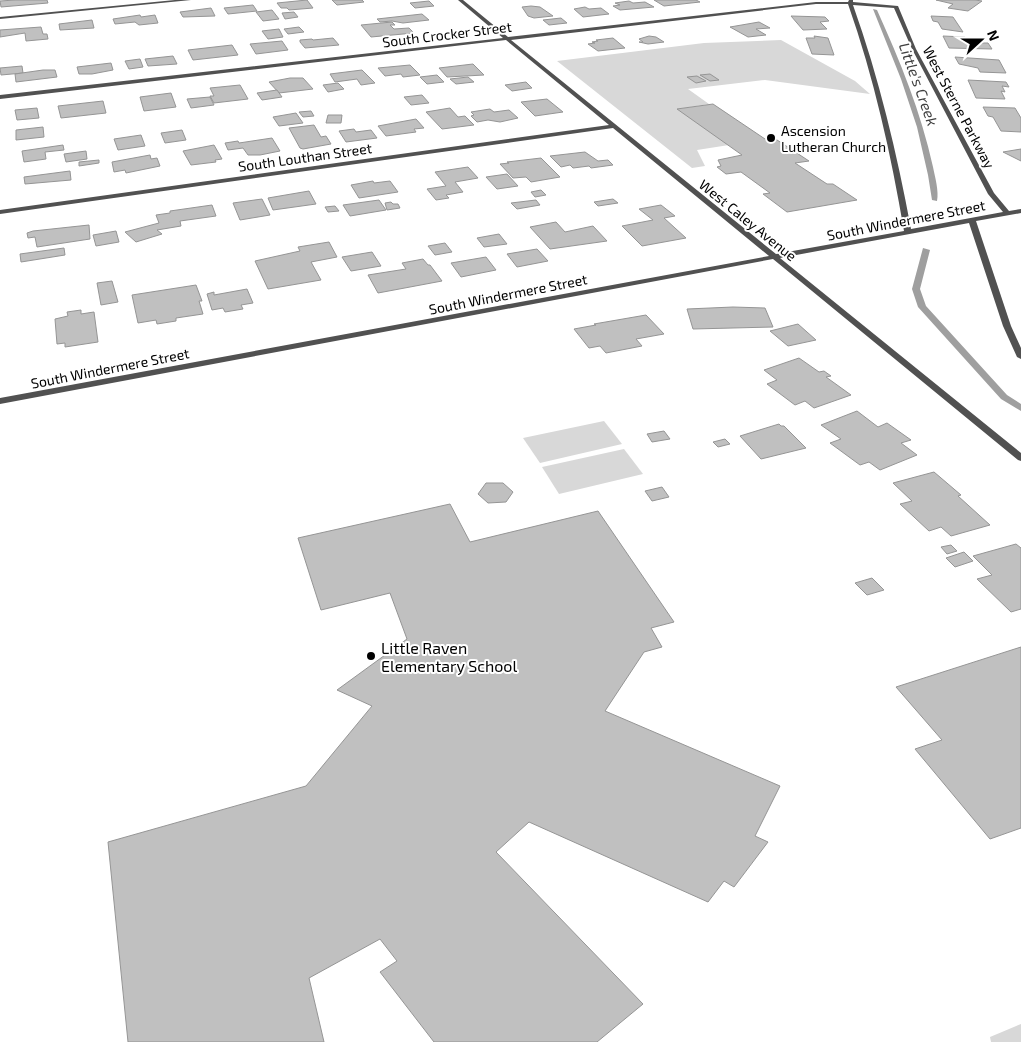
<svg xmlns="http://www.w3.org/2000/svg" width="1021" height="1042" font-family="'Exo 2',sans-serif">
	<rect width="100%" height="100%" fill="#fff"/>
	<g fill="#d8d8d8">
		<polygon points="781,40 855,81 870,94 765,80 688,89 709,104 678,109 729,145 697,150 705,166 692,168 557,61 704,43"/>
		<polygon points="604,421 622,444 540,463 523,438"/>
		<polygon points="624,449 643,474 559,494 542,467"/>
		<polygon points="1021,1024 1021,1042 991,1042 990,1037"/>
	</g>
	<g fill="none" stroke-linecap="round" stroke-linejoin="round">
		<g fill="#9f9f9f" fill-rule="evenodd">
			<path d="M 873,9 L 877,10 C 900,61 921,112 933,167 C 935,177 939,191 937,201 L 932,200 L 928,175 L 917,127 L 901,79 Z"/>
			<polygon points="923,248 930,250 920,289 926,306 1007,395 1021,404 1021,411 1001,399 918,307 912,289"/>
		</g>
	</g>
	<g fill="#c0c0c0" stroke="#959595">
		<polygon points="15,0 47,0 48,3 1,7 0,1"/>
		<polygon points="307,0 313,8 289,10 287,8 281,8 277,3"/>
		<polygon points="332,0 362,0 364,2 337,5"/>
		<polygon points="654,0 696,0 700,2 664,6"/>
		<polygon points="936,0 975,0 982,1 968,11 948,8 953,4"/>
		<polygon points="429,1 434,6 415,8 410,3"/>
		<polygon points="629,1 633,3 645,2 654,7 620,10 613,6 620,5 615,3"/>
		<polygon points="253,5 257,11 228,14 224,8"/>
		<polygon points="531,6 540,7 553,16 534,18 528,16 522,7"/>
		<polygon points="585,7 589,9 601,8 609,14 583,17 574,9"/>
		<polygon points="211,8 215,16 183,17 180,12"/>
		<polygon points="272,10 279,19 263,21 256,12"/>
		<polygon points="294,12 298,17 285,19 282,13"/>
		<polygon points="422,14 429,20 403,23 392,21 380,22 377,19"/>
		<polygon points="140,15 141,17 155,15 158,23 139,25 135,22 115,24 113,19"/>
		<polygon points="791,16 825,17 829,21 820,22 827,29 803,30"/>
		<polygon points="931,16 953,17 963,32 942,29 938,22 933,21"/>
		<polygon points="561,18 567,23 549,25 543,20"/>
		<polygon points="92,20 94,28 60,30 59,24"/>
		<polygon points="392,22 395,25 390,25 394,29 409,28 414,33 371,37 361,25"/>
		<polygon points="759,22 770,28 756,29 766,35 748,37 730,27"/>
		<polygon points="41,27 43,34 47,34 48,39 26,41 25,33 0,37 0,30"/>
		<polygon points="299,27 304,32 288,34 284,29"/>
		<polygon points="279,29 283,37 268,39 262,31"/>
		<polygon points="649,36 656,37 664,42 648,44 639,42 643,42 639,39"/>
		<polygon points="814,36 828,38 834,55 812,54 806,38 815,38"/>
		<polygon points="943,36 965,37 969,43 988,43 992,49 949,48"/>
		<polygon points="333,38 339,45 305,48 300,42 300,40 312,39 313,40"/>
		<polygon points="613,38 625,48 598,51 588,44 595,43 592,42 598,41 596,40"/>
		<polygon points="282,41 288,50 256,54 250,44"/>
		<polygon points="232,45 238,55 193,60 188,50"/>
		<polygon points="173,56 177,64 148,66 145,59"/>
		<polygon points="955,57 999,60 1006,73 980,72 978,68 959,64"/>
		<polygon points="140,59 143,67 129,69 125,61"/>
		<polygon points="111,63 113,70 92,74 79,74 77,67"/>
		<polygon points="473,64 484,75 447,77 439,68"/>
		<polygon points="410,65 420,75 403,77 401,74 385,76 378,68"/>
		<polygon points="22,66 23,73 1,75 0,68"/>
		<polygon points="43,70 55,70 57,77 16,82 15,74"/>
		<polygon points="362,70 375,83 361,85 357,79 335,82 330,74"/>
		<polygon points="710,74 719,80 710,81 700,75"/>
		<polygon points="437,75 444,82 427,84 420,77"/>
		<polygon points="697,76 706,81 696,83 687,77"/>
		<polygon points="468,77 474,82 456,84 450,79"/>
		<polygon points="290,78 303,78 313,89 279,93 269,82"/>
		<polygon points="968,80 1006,82 1009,87 1002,86 1005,92 1001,91 1005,99 976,98"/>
		<polygon points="526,82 532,88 512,91 505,85"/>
		<polygon points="338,83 344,89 328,92 323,85"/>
		<polygon points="240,85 248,99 214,103 210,96 214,96 210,88"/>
		<polygon points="277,90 282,97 262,100 257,93"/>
		<polygon points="171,93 176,107 144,111 140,97"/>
		<polygon points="422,95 429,103 411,105 404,97"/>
		<polygon points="210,97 214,105 191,108 187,99"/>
		<polygon points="547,99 563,112 535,116 521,102"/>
		<polygon points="103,101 106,113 61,118 58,106"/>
		<polygon points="713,104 765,139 774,138 809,161 795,163 827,184 833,184 857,200 787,212 763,194 770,193 741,172 726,174 717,167 721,166 718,160 742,155 677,109"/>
		<polygon points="983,107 1015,108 1021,118 1021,132 1001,131 993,117 988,116"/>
		<polygon points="37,108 39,118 17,120 15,110"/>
		<polygon points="450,108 458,117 465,116 474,125 442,129 426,112"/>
		<polygon points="490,109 494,112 509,110 518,118 500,122 488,120 477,122 471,116 474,115 471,112"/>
		<polygon points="311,111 314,116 303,117 299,112"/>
		<polygon points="296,113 303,123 279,126 273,117"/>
		<polygon points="328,115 342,115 341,123 326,123"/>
		<polygon points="416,119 424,128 414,129 416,132 386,136 378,126"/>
		<polygon points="314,125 321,137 326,136 331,144 303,149 300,148 289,128"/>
		<polygon points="43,127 44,137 16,140 16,130"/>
		<polygon points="354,129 356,132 371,130 377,138 346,142 339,131"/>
		<polygon points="182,130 186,140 165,143 161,133"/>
		<polygon points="141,135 145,146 118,150 114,139"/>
		<polygon points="272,138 280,151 260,155 248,155 243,148 228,150 225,143 238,141 239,143"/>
		<polygon points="63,145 64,150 45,152 46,159 24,162 22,151"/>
		<polygon points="214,145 222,159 215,160 216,162 191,165 183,151"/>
		<polygon points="1021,149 1021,161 1003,152"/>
		<polygon points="86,151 87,159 66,162 64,154"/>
		<polygon points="585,152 598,161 608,160 613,165 591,168 589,166 573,168 570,165 561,167 550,156"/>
		<polygon points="150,155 151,159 157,158 160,166 126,173 125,170 114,172 112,162"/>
		<polygon points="541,158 560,177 531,182 526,177 513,178 500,164 509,163 507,162"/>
		<polygon points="99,160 99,163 79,166 79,162"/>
		<polygon points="468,167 478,178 455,182 463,192 446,195 449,198 436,200 427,189 446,186 435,172"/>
		<polygon points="70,171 71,180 25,184 24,177"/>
		<polygon points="507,174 518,186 497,189 486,177"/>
		<polygon points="373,181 374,183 390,181 398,192 359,198 351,185"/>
		<polygon points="541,190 546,195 535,197 531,192"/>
		<polygon points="309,191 316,204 273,210 268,198"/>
		<polygon points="262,199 270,215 240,220 233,203"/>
		<polygon points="613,199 618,203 598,206 594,202"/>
		<polygon points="379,200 386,210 350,216 343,205"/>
		<polygon points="536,200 540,205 517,209 511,203"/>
		<polygon points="391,202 393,204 398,204 400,208 387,210 385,203"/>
		<polygon points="212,205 216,216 180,221 181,226 157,230 162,234 136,242 125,232 159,223 156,215 170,213 170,211"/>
		<polygon points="661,205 675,216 664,218 686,238 642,246 622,226 653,220 639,209"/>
		<polygon points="335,206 339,211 328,212 325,207"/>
		<polygon points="556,222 565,232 593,226 607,241 550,249 530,227"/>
		<polygon points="89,225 90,239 37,247 35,237 28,238 27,233 33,231"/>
		<polygon points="116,231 119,242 96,246 93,235"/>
		<polygon points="499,234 507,244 484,247 477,238"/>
		<polygon points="329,242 337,257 311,262 321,280 268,289 255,261 300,251 298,247"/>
		<polygon points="445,243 452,252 435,255 428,246"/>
		<polygon points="64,248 65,255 21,262 20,254"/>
		<polygon points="537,249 548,261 517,267 507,254"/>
		<polygon points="372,252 381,266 351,271 342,257"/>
		<polygon points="486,257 496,270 461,277 451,263"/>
		<polygon points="423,259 428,265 430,265 442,281 378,293 368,275 406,269 402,263"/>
		<polygon points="112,281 118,302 101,305 97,283"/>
		<polygon points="196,285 202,301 199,301 203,314 176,318 176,321 157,324 156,320 138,323 132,295"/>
		<polygon points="247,289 253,303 241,305 243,309 225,312 223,308 212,310 207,294 214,292 214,295"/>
		<polygon points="733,307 765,308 773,327 693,329 687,309"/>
		<polygon points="81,310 81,314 94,312 98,342 65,347 65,343 57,344 55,319 68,316 67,312"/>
		<polygon points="646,315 664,334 636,339 642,346 606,353 600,346 589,348 574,329 596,325 594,324"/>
		<polygon points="798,324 816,340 788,346 770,331"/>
		<polygon points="799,358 819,372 824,371 831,376 826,377 851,395 814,408 805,401 795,405 767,384 777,380 764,370"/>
		<polygon points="857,411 878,427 887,423 911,440 901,443 917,455 880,470 869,462 860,465 830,443 841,439 821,425"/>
		<polygon points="779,424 781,426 784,426 806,448 761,459 740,436"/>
		<polygon points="664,431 670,439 652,442 647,434"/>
		<polygon points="725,439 730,444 718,447 713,442"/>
		<polygon points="934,472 961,495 958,496 990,525 951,536 941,527 929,531 900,504 912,501 893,483"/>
		<polygon points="486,483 503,483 513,492 506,502 488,503 478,494"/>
		<polygon points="662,487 669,497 652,501 645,491"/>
		<polygon points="450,504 470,542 598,511 674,622 651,628 662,647 644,652 605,711 780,786 755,836 768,842 734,887 724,881 708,902 529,822 496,852 643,1004 597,1042 434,1042 380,972 397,961 380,939 309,978 324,1042 128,1042 108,842 306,786 372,706 337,690 407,639 390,593 321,610 298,538"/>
		<polygon points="1016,544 1021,548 1021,609 1011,612 977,579 992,575 973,556"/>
		<polygon points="951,545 957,551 947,554 941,547"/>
		<polygon points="964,552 973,561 955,567 946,558"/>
		<polygon points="872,578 884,590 867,595 855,583"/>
		<polygon points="1021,647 1021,828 990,839 915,749 942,740 896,687"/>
	</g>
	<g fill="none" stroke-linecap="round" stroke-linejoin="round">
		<g fill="#515151" fill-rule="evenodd">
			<polygon points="175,0 191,0 0,19 0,17"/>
			<path d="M 458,0 L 463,0 L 508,37 L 816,2 L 848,2 L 849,0 L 853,0 L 853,2 L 898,6 L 916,49 L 994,193 L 1009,211 L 1021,209 L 1021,213 L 976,221 L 1011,326 L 1021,348 L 1021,359 L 1017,357 L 1003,326 L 969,223 L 780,258 L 1021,453 L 1021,461 L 1018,460 L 773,259 L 0,404 L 0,398 L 769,256 L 613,128 L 0,214 L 0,210 L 609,125 L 506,40 L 0,99 L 0,95 L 503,38 ZM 816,4 L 848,4 C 874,78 891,154 904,231 L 776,254 L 511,40 ZM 853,5 L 894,8 L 912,49 L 988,194 L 1003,212 L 911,229 C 897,153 879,78 853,5 Z"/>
		</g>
	</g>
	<g fill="#000" stroke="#fff" stroke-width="2">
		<circle cx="771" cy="138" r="5"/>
		<circle cx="371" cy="656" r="5"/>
	</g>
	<g text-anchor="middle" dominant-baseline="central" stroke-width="4" stroke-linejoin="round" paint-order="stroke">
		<g font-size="14" fill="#000" stroke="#fff">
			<text transform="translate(447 34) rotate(-7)">South Crocker Street</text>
			<text transform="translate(959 107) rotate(62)">West Sterne Parkway</text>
			<text transform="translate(305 157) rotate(-8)">South Louthan Street</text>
			<text transform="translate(748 220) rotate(39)">West Caley Avenue</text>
			<text transform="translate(906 220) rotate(-11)">South Windermere Street</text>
			<text transform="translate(508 294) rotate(-11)">South Windermere Street</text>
			<text transform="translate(110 368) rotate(-11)">South Windermere Street</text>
		</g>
		<g font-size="14" fill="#000" stroke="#fff" text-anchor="start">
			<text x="781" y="130">Ascension<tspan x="781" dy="16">Lutheran Church</tspan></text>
		</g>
		<g font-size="15" font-style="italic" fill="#404040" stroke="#fff">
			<text transform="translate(919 84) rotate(70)">Little's Creek</text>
		</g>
		<g font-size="16" fill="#000" stroke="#fff" text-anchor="start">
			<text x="381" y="647">Little Raven<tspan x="381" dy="18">Elementary School</tspan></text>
		</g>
	</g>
	<g transform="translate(981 40) rotate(69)" stroke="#ffffff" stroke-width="4" paint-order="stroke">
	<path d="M0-4L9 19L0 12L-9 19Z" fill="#000000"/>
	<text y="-8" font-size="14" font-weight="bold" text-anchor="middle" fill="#000000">N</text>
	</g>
</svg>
